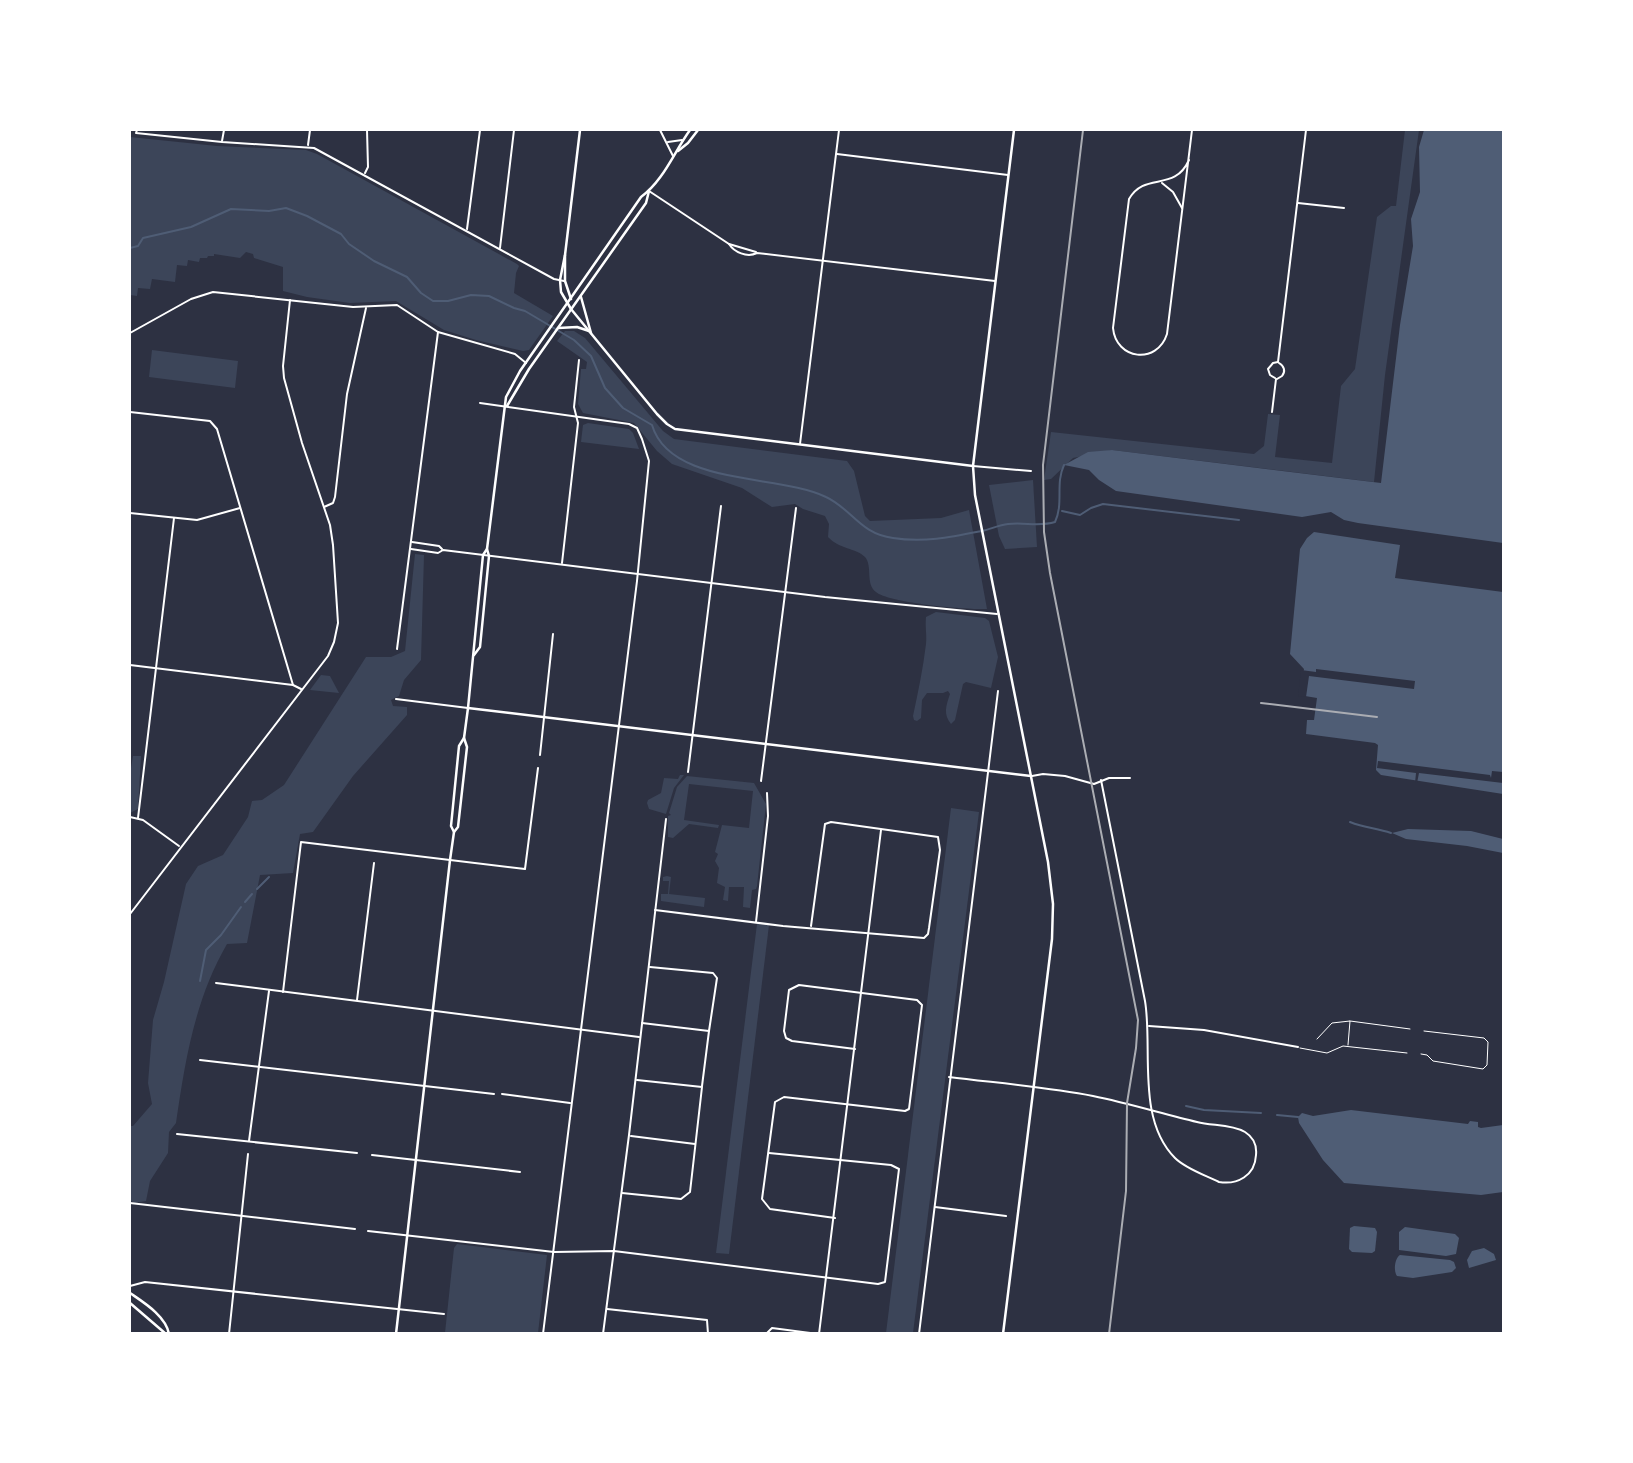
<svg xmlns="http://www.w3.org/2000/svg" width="1633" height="1463" font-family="Commissioner,sans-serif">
	<rect width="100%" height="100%" fill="#2d3142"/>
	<g fill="#3c4559">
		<polygon points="1405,130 1419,130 1385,375 1374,482 1112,450 1073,458 1051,479 1044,480 1051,432 1254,454 1264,446 1268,414 1280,415 1275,457 1332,463 1341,386 1355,369 1377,217 1391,206 1396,206"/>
		<polygon points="130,137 217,146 306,150 317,154 517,264 519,266 516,273 514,293 553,316 529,350 523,351 476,340 444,330 396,301 350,303 307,297 283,291 283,267 254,258 253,254 246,252 240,258 214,254 214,256 208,256 207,258 200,258 199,262 188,260 187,266 177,265 175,282 152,279 150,289 138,288 137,296 130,295"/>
		<path d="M 565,331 L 574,331 L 585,338 L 663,431 L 674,439 L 847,461 L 854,471 L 865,516 L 870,521 L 941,518 L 969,510 L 987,609 C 967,610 889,603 876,592 C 865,584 873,566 865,557 C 856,548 839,549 828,537 L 829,524 L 825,516 L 803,509 L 795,504 L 772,507 L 742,488 L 672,464 L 657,451 L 634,423 L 583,413 L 578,404 L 581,369 L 586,369 L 587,362 L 557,341 Z"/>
		<polygon points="152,350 238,361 235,388 149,377"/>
		<polygon points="588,423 629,429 633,433 639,449 581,442 583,425"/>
		<polygon points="1033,480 1037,547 1005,549 999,536 989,485"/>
		<path d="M 415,554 L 424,555 L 421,660 L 404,680 L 399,696 L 391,700 L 393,706 L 407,707 L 407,715 L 353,776 L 313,832 L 300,834 L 293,873 L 260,875 L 247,943 L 227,944 C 195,999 185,1061 176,1123 L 169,1132 L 168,1153 L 150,1181 L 146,1201 L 134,1203 L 130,1200 L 130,1126 L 133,1126 L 152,1104 L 148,1083 L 153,1020 L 164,982 L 186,884 L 198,866 L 223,855 L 248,817 L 252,801 L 262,800 L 284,785 L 366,657 L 391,657 L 405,651 Z"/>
		<path d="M 936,612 L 985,618 L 989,621 L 998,657 L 991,688 L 966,682 L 963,684 L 955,720 L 951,724 C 943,714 946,706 950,694 L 948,691 L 943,693 L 927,693 L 922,700 L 921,718 L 917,721 L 914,720 L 913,716 C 918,692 923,669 926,644 C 927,635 925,627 926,617 Z"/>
		<polygon points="321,675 330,676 339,693 310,690"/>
		<polygon points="133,756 141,756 138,809 130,813 130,774"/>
		<polygon points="680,775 684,775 674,788 666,814 649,809 647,803 648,800 661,793 664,778 678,779"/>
		<polygon points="687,776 754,783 766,804 757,886 756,889 752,890 750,908 743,907 744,887 729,887 728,901 723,900 725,887 717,883 719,868 715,861 718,854 715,852 722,825 749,828 753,791 689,784 684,820 719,825 718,828 689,824 673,838 668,837 668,816 671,815 669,813 677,787"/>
		<polygon points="951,808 979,812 913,1333 886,1333"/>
		<polygon points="667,876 671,877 669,894 705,898 704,907 661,901 661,894 668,894 669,881 663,881 663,877"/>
		<polygon points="757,924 769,925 729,1254 716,1253"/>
		<polygon points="457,1244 547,1255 538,1333 445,1333 454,1248"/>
	</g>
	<g fill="#4f5d75">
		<polygon points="1424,130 1503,130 1503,543 1358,523 1344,520 1331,512 1302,517 1116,491 1099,480 1089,470 1064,465 1088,452 1112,450 1381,483 1400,325 1413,246 1411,219 1420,192 1419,147"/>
		<polygon points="1314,532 1400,545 1395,578 1503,592 1503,794 1381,775 1376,770 1378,745 1375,743 1306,734 1307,720 1314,720 1317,698 1299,695 1304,669 1290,654 1300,549 1307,538"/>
		<polygon points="1408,829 1471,831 1503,839 1503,853 1467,846 1406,839 1392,833"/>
		<polygon points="1351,1110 1468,1124 1470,1121 1478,1122 1478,1127 1481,1128 1503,1125 1503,1192 1481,1195 1344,1183 1323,1160 1299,1123 1298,1117 1302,1113 1313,1116"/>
		<polygon points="1354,1226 1375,1228 1377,1232 1375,1251 1372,1253 1352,1252 1349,1249 1350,1228"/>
		<polygon points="1405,1227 1455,1234 1459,1238 1456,1254 1446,1256 1399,1250 1399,1232"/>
		<polygon points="1484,1248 1494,1254 1496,1260 1469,1268 1467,1260 1472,1251"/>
		<path d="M 1400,1255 L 1450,1260 L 1454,1262 L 1456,1268 L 1452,1272 L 1413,1278 L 1397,1276 C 1393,1270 1395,1258 1400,1255 Z"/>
	</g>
	<g fill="#2d3142">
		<polygon points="1316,669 1415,681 1414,689 1309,676 1306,697 1298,696 1301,670 1316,672"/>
		<polygon points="1378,761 1490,775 1491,778 1492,771 1503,772 1503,783 1419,773 1417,783 1415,783 1416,773 1377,768"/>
	</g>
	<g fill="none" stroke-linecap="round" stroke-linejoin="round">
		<g stroke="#4f5d75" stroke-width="2">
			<path d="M 130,248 L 138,246 L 143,238 L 191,227 L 231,209 L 269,211 L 286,208 L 307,216 L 341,234 L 349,244 L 374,261 L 407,277 L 421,293 L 433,301 L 448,301 L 471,295 L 489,296 L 514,308 L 525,311 L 574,340 L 591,356 L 605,388 L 623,408 L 652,425 C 670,486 779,474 826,497 C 852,509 860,534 893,538 C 924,543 952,537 982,531 C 991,529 999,525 1008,524 C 1025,522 1039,527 1055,522 C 1064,503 1055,484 1064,465"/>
			<polyline points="1062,511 1080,515 1091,508 1103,504 1239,520"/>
			<path d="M 1350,822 C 1365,828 1376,828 1391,833"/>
			<polyline points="257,889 269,877"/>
			<polyline points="245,902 252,894"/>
			<polyline points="200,981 206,950 221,935 241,907"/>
			<polyline points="1186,1106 1204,1110 1261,1113"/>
			<polyline points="1277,1115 1298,1117"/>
		</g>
		<g stroke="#fff" stroke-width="1">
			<polyline points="1350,1021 1410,1029"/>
			<polyline points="1317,1039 1332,1023 1350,1021 1348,1045"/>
			<polyline points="1300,1048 1327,1053 1343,1046 1407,1053"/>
			<polyline points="1421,1054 1427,1055 1433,1061 1483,1069 1487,1065 1488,1042 1484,1038 1424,1031"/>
		</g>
		<g stroke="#fff" stroke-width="2">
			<polyline points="137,130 136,133 222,142 314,148 554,279 564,281"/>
			<polyline points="660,130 673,156"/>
			<polyline points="222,141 224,130"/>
			<polyline points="668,142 682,140"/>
			<polyline points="308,145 310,130"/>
			<polyline points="837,154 1008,175"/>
			<path d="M 1189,160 C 1174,193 1145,171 1129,199 L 1113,328 C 1116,360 1157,365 1167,334 L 1192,130"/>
			<polyline points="365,173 368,167 367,130"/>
			<polyline points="1162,183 1173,192 1182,208"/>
			<path d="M 649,191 L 729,244 C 734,252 747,258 757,253 L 995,281"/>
			<polyline points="1298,203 1344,208"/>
			<polyline points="467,229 480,130"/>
			<polyline points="729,244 756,252"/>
			<polyline points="500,248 514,130"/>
			<polyline points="130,333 191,299 213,292 353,307 397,305 438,332 515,354 526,363"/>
			<polyline points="1278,362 1306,130"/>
			<polyline points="1275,378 1270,375 1268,369 1273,363 1278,362"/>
			<path d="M 1277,379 L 1282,376 C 1286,371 1284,366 1279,363"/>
			<polyline points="480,403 629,424 637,428 642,439 649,461 637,581 543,1334"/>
			<polyline points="130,412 210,421 217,429 293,685"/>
			<polyline points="1272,412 1276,379"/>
			<polyline points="800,444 839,130"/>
			<polyline points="973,466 1031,471"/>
			<polyline points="324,507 333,503 335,497 347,394 366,308"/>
			<polyline points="130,513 197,520 240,508"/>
			<polyline points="412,542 439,546 442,549"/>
			<polyline points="411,549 438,553 443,550 825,597 997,614"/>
			<polyline points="562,563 578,423 574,407 579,360"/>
			<polyline points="397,649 438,332"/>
			<polyline points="130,665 293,685 301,689"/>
			<polyline points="396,699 468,708"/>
			<polyline points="540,755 553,634"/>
			<polyline points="688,772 721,506"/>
			<polyline points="1032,776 1043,774 1065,776 1094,784 1109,778 1130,778"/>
			<polyline points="761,781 796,508"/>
			<polyline points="130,817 143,820 179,846"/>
			<polyline points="138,818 174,518"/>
			<polyline points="655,910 783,926 924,938 928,934 929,928 940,850 938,837 831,822 825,824 811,926"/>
			<polyline points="130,914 328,656 334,642 338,623 333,545 330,525 302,443 284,378 283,366 290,300"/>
			<polyline points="756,922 768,816 767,793"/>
			<polyline points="216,983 639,1037"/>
			<polyline points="283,992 301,842 525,869 538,768"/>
			<polyline points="357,1000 374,863"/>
			<polyline points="642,1023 709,1031 717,978 713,973 650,967"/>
			<polyline points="1149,1026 1204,1030 1298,1047"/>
			<polyline points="200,1060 494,1094"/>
			<path d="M 949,1077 C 997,1083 1046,1087 1093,1096 C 1128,1103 1163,1114 1197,1122 C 1212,1126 1231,1124 1245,1132 C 1253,1137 1257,1145 1256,1155 C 1255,1176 1237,1185 1219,1182 C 1205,1175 1186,1169 1175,1158 C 1136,1119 1153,1048 1145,1001 L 1101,780"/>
			<polyline points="702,1086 709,1031"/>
			<polyline points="502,1094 570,1103"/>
			<polyline points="177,1134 357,1153"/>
			<polyline points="631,1136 695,1144"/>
			<polyline points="249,1141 269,991"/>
			<polyline points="372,1155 520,1172"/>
			<polyline points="622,1193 681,1199 690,1192 702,1087 637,1080"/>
			<polyline points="130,1203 355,1229"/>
			<polyline points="935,1207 1006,1216"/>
			<polyline points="835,1218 770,1209 762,1199 775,1102 784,1097 905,1111 909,1109 922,1005 917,1000 799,985 789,990 784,1031 786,1038 792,1041 855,1049"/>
			<polyline points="368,1231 554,1252 614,1251 878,1284 885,1282 899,1169 891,1165 769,1153"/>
			<polyline points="130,1286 145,1282 444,1314"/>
			<polyline points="607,1309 707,1320 708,1334"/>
			<polyline points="229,1334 248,1154"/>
			<polyline points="603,1334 629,1135 666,819"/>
			<polyline points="766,1334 772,1328 818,1334"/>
			<polyline points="819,1334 881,830"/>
			<polyline points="919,1334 998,691"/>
		</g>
		<g stroke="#fff" stroke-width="2.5">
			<polyline points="571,309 657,414 667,424 675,429 973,466 975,495 1048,862 1053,904 1052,939 1003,1334"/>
			<polyline points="468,708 1031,776"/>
		</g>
		<g stroke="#fff" stroke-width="2.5">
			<polyline points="678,151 688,143 698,130"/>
			<polyline points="565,255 565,281 571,299"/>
			<polyline points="581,297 591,333"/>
			<polyline points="571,309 561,292 560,280 565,255 580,130"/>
			<polyline points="558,328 577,327 589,331"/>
			<polyline points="507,406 529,369 646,203 649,191"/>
			<polyline points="973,466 1014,130"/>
			<polyline points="474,655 480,647 489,556 487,549"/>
			<path d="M 454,832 L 451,826 L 459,746 L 464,738 L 468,708 L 483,555 L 487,549 L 506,397 L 520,371 L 641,197 C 664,180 674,152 690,130"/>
			<path d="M 130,1293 C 143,1302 166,1316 169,1334"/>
			<polyline points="130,1303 166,1334"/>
			<polyline points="396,1334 450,860 454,832 458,827 467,747 464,738"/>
		</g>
		<g stroke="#abadb3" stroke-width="2">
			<polyline points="1083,130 1043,465 1044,532 1050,573 1138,1020 1136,1048 1127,1103 1126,1191 1109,1334"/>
			<polyline points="1261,703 1377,717"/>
		</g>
	</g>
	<rect width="1633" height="1463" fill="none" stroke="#ffffff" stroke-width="262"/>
</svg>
